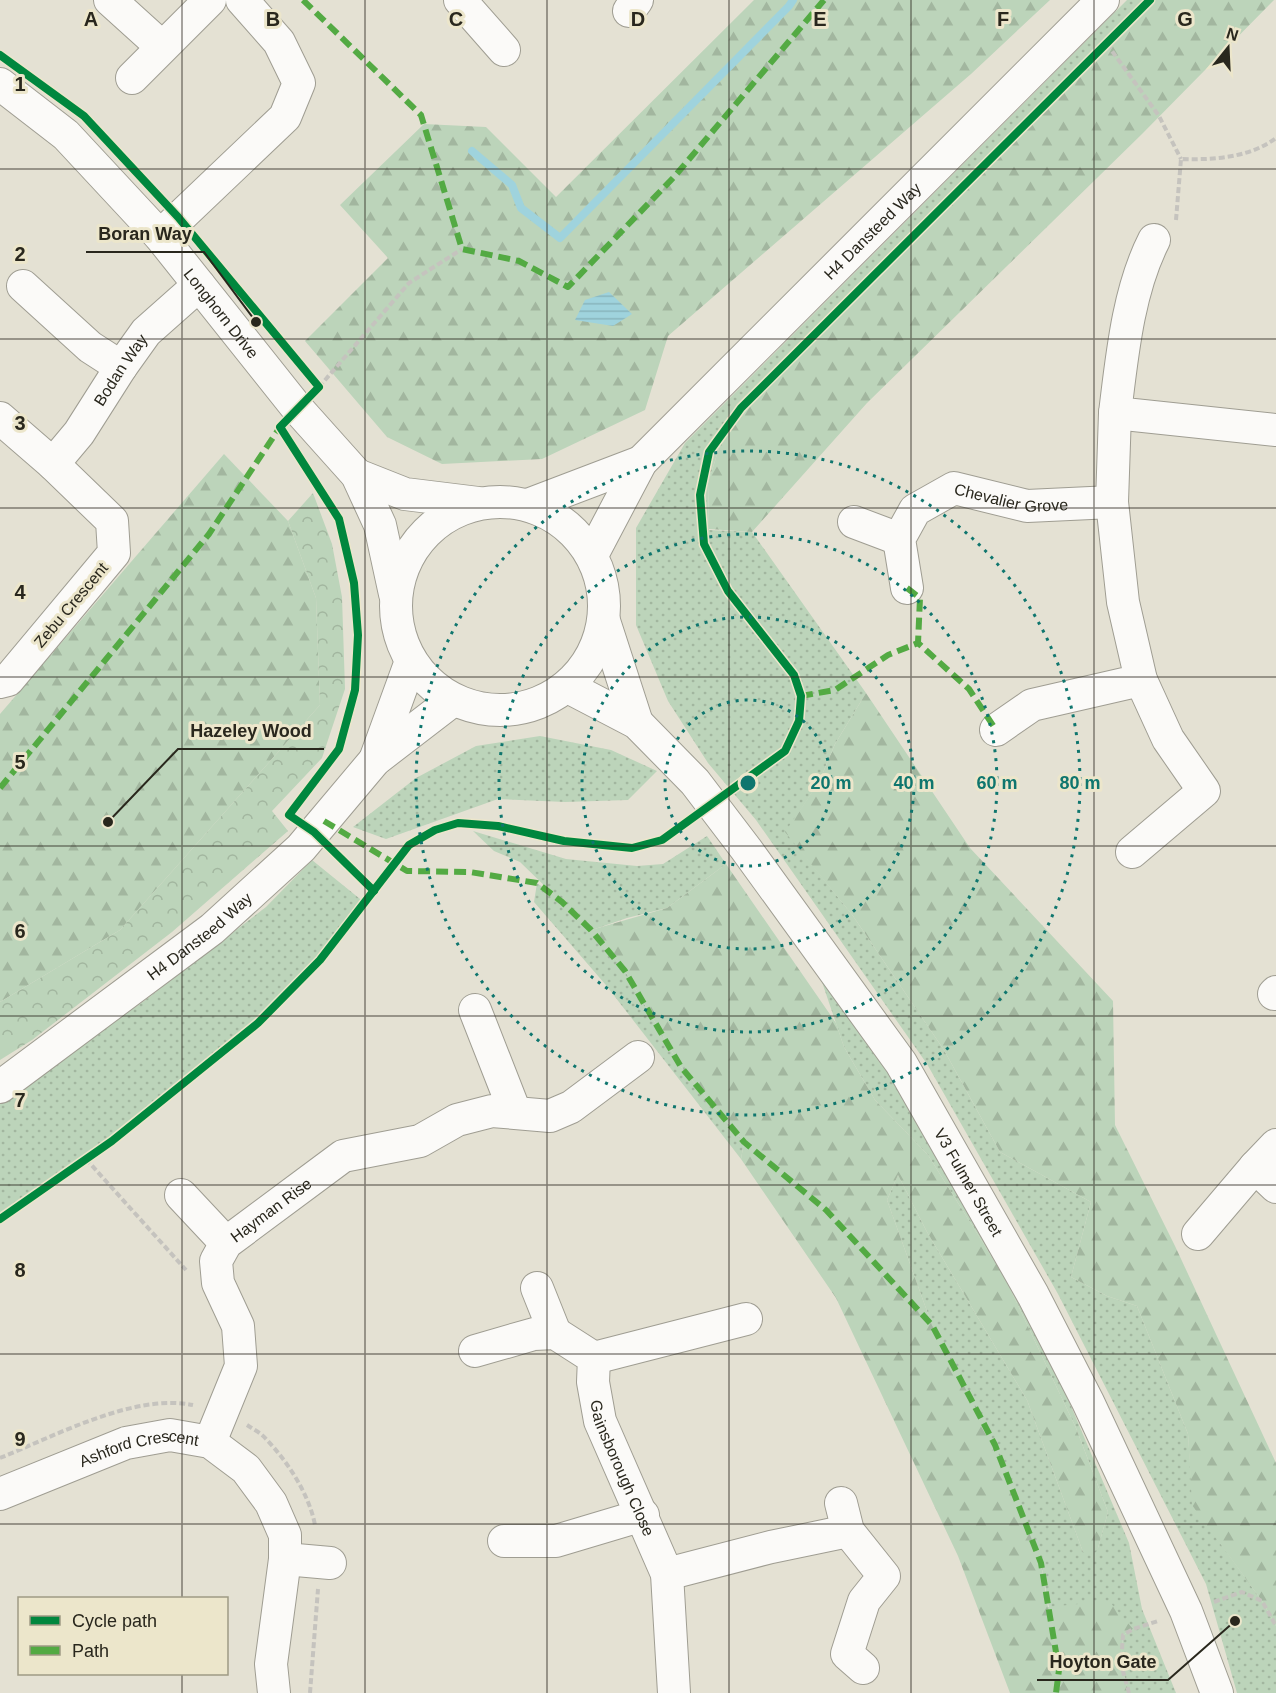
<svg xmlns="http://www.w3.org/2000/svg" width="1276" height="1693" font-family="Helvetica,sans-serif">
	<defs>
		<pattern id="grass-dots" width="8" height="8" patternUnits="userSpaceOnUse" patternTransform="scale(1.5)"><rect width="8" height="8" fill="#bcd4ba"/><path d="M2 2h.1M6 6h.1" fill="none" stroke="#a2b69f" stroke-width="1.8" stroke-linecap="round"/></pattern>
		<pattern id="forest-firs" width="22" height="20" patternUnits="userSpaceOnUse" patternTransform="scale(1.5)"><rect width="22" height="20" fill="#bcd4ba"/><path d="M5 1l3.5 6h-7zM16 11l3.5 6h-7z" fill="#a2b69f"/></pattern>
		<pattern id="park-crowns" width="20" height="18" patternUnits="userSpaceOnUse" patternTransform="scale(1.5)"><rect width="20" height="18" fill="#bcd4ba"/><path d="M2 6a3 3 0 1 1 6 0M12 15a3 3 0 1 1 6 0" fill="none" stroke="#a2b69f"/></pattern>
		<pattern id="water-rules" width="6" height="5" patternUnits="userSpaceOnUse" patternTransform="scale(1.5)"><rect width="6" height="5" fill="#9fd3dd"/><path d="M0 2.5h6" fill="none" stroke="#89b5bd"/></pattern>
	</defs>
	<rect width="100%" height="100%" fill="#e4e1d3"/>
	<g fill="url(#grass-dots)">
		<polygon points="1127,0 1151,0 747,409 720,445 708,483 709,530 752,532 866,693 835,744 819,782 786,832 853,916 944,1050 1000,1152 1091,1202 1071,1277 1107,1296 1137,1306 1188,1434 1193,1505 1262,1601 1276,1626 1276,1693 1237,1693 1206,1584 1058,1294 927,1064 756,820 708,763 668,701 636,625 636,528 685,443"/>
		<polygon points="540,736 611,750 657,771 628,800 565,802 498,799 386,839 353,827 416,778 476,746"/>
		<polygon points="473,831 566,859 637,866 663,864 707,836 726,864 667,908 627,918 592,930 625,971 681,1067 744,1142 741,1159 605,984 534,902 537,883 554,895 520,862 494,851"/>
		<polygon points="312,860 365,903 320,960 258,1023 112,1141 0,1219 0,1100 144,1001 266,907"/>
		<polygon points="821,979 884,1065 1046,1347 1129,1543 1142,1609 1176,1693 1129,1693 1121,1664 1123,1635 1133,1629 1049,1608 1041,1563 932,1325 887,1200 898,1175 927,1232 1027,1400 1083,1552 1098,1548 1108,1512 1076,1428 1005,1278 928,1155 875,1100 844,1047"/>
	</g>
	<g fill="url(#forest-firs)">
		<polygon points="754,0 1050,0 971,74 668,336 645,410 542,459 442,464 387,437 305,341 388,258 340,205 424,124 486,127 556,197"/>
		<polygon points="1151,0 1274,0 1142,134 867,403 752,532 709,529 708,483 720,445 747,409"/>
		<polygon points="224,454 288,521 316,598 320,705 120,930 0,1002 0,714"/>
		<polygon points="866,693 970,848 1113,1001 1115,1125 1175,1246 1276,1463 1276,1626 1262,1601 1192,1505 1188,1434 1137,1306 1107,1296 1071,1277 1091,1202 1000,1152 944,1050 853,916 785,832 819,782 835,744"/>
		<polygon points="726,864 836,1023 844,1047 875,1100 928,1155 1005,1278 1076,1428 1108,1512 1098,1548 1091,1555 1083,1552 1027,1400 927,1232 898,1175 887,1200 932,1325 995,1445 1041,1563 1048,1607 1109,1601 1133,1629 1123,1635 1121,1664 1129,1693 1010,1693 958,1556 836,1298 741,1159 744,1142 681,1067 625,971 591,930 667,908"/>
	</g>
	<polygon fill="url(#park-crowns)" points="313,493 332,544 342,597 345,689 322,758 272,811 288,831 172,932 32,1040 0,1060 0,1002 120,930 320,705 316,598 288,521"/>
	<polygon fill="url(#water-rules)" points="609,292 632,314 613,326 575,320 585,300"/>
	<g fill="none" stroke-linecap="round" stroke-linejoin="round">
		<polyline stroke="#9fd3dd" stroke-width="8" points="472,151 512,185 521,208 560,238 789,6 793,0"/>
		<defs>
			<g id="minor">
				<polyline points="110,0 162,47"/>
				<polyline points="460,0 504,50"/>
				<polyline points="629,11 637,0"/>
				<polyline points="132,78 210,0"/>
				<path id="s1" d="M 0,84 L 66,135 L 160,236 L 297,408 L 357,475 L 380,525 L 395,594"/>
				<polyline points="160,236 285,117 299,83 279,42 242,0"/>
				<path d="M 1154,240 C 1128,291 1122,356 1115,413 L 1276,430"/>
				<polyline points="23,286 90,347 121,367"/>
				<polyline points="0,418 53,464 112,521 114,553 8,680 0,682"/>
				<path id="s2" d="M 53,464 L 79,433 L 121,367 L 146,332 L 199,285"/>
				<polyline points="357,475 405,494 478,503"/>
				<circle cx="500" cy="606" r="104"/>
				<polyline points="528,505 641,462"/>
				<polyline points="854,522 899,539"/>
				<path id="s3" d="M 592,555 L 641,462 L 1103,0"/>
				<path id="s4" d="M 907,588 L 899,539 L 915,510 L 954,488 L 1027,506 L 1112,502 L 1115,413"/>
				<polyline points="604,621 637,723"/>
				<path id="s5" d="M 568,687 L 637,723 L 695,782 L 746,849 L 901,1063 L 1033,1295 L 1088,1402 L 1186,1611 L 1217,1693"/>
				<polyline points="996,730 1032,705 1141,680 1123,602 1112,502"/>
				<polyline points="375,760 411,661"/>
				<polyline points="1132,852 1204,791 1168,739 1141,680"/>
				<polyline points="1274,994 1276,992"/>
				<polyline points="475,1010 515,1112"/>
				<path id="s6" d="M 0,1087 L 212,929 L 301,848 L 375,760 L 453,700"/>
				<polyline points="1276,1145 1255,1167 1276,1187"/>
				<polyline points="181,1195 226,1243"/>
				<polyline points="1198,1234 1255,1167"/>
				<polyline points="537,1288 555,1333"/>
				<path id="s7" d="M 475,1351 L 534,1334 L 555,1333 L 594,1358 L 593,1382 L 600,1421 L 667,1574 L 674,1693"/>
				<polyline points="594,1358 746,1319"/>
				<path id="s8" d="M 210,1442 L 241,1366 L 238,1326 L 218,1283 L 216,1261 L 226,1243 L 343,1156 L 420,1141 L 457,1120 L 492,1111 L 550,1116 L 571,1107 L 638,1057"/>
				<path id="s9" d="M 0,1494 L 126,1443 L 170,1435 L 210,1442 L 246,1469 L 271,1503 L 285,1535 L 285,1559 L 271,1664 L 274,1693"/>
				<polyline points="841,1503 848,1531 884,1576 864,1601 847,1654 863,1668"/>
				<polyline points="504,1541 556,1541 643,1515"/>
				<polyline points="285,1559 330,1563"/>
				<polyline points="667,1574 771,1547 848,1531"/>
			</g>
		</defs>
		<use href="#minor" stroke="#9f9d92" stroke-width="34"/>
		<g stroke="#c5c3be" stroke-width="4" stroke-dasharray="6 3" stroke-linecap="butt">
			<polyline points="1107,44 1159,116 1181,159"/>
			<path d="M 1176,220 L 1181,159 C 1213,160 1249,158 1276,138"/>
			<polyline points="319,387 409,283 462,249"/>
			<polyline points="86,1159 186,1270"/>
			<path d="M 247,1425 C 253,1429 261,1433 266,1439 C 288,1462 309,1494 315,1525"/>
			<path d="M 0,1458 C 55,1436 134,1393 193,1405"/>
			<polyline points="1214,1602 1242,1592 1262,1601 1276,1626"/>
			<polyline points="310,1693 318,1589"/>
			<polyline points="1129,1693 1121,1664 1123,1635 1133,1629 1158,1621"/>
		</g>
		<use href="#minor" stroke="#fbfaf8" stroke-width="32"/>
		<g stroke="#53aa43" stroke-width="6" stroke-dasharray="12 6" stroke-linecap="butt">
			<polyline points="303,0 421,115 462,249 519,261 568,287 674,177 824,0"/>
			<polyline points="907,588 920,598 918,643 969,689 996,730"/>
			<polyline points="801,696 835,690 888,655 918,643"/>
			<polyline points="0,788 209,534 280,427"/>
			<polyline points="324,821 407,871 470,872 537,883 562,902 591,930 625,971 681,1067 744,1142 826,1210 932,1325 995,1445 1041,1563 1059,1670 1056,1693"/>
		</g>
		<defs>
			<g id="cycleway">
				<polyline points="0,55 84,116 178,217 319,387 280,427 339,519 354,583 358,635 355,690 339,749 289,815 314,832 374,891"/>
				<polyline points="0,1219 112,1141 258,1023 320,960 409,845 435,830 458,823 498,826 564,841 632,848 662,840 785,751 799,721 801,696 794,675 728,591 704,544 700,495 709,452 741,408 1150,0"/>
			</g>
		</defs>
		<use href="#cycleway" stroke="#ece6cb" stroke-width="11"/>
		<use href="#cycleway" stroke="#00873e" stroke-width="8"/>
	</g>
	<path fill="none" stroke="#29271d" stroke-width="1.5" stroke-opacity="0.55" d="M 182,0 L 182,1598M 365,0 L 365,1693M 547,0 L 547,1693M 729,0 L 729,1693M 911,0 L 911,1693M 1094,0 L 1094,1693M 0,169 L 1276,169M 0,339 L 1276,339M 0,508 L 1276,508M 0,677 L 1276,677M 0,846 L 1276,846M 0,1016 L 1276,1016M 0,1185 L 1276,1185M 0,1354 L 1276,1354M 0,1524 L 1276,1524M 182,1674 L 182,1693"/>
	<g fill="none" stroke="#0f766e" stroke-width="3" stroke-dasharray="3 6">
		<circle cx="748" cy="783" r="83"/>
		<circle cx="748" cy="783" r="166"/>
		<circle cx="748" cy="783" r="249"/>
		<circle cx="748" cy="783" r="332"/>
	</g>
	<g text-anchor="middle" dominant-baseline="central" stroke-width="6" stroke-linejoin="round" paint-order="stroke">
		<g font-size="16" fill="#29271d" stroke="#ece6cb">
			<text stroke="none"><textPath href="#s3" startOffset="432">H4 Dansteed Way</textPath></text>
			<text stroke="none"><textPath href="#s1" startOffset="320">Longhorn Drive</textPath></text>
			<text stroke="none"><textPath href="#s2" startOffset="116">Bodan Way</textPath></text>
			<text stroke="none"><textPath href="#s4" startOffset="186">Chevalier Grove</textPath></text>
			<text transform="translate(71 605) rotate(-50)">Zebu Crescent</text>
			<text stroke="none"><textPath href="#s6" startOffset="250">H4 Dansteed Way</textPath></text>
			<text stroke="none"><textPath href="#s5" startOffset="646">V3 Fulmer Street</textPath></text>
			<text stroke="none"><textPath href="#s8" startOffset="268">Hayman Rise</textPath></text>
			<text stroke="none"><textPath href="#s9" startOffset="148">Ashford Crescent</textPath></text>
			<text stroke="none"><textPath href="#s7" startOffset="244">Gainsborough Close</textPath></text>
		</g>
	</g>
	<g font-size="20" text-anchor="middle" font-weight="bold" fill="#29271d" stroke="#ece6cb" stroke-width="6" stroke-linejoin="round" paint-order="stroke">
		<text x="91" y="26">A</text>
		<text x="273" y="26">B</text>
		<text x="456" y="26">C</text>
		<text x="638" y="26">D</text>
		<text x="820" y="26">E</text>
		<text x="1003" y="26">F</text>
		<text x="1185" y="26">G</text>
		<text x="20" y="91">1</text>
		<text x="20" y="261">2</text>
		<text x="20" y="430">3</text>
		<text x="20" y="599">4</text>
		<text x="20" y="769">5</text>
		<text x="20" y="938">6</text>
		<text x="20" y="1107">7</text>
		<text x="20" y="1277">8</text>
		<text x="20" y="1446">9</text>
	</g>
	<circle cx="748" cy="783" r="9" fill="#0f766e" stroke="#ece6cb" stroke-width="3"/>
	<g font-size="18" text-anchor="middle" font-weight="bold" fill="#0f766e" stroke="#ece6cb" stroke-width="6" stroke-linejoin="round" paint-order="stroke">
		<text x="831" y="789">20 m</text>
		<text x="914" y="789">40 m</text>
		<text x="997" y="789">60 m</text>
		<text x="1080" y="789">80 m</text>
	</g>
	<path fill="none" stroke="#29271d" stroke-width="2" d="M256 322L204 252H86M108 822L178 749H324M1235 1621L1168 1680H1037"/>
	<g fill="#29271d" stroke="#ece6cb" stroke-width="2">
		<circle cx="256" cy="322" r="6"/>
		<circle cx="108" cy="822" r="6"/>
		<circle cx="1235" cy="1621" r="6"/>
	</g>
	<g font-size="18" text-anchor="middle" font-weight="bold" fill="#29271d" stroke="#ece6cb" stroke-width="6" stroke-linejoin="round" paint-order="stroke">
		<text x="145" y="240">Boran Way</text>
		<text x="251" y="737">Hazeley Wood</text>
		<text x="1103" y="1668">Hoyton Gate</text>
	</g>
	<rect x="18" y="1597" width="210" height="78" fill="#ece6cb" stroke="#9e9a85" stroke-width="1.5"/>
	<rect x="30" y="1616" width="30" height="9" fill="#00873e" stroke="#9e9a85" stroke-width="1.5"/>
	<text x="72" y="1627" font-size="18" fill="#29271d">Cycle path</text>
	<rect x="30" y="1646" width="30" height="9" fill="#53aa43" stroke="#9e9a85" stroke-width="1.5"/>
	<text x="72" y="1657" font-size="18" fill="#29271d">Path</text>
	<g transform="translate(1228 48) rotate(18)" stroke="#ece6cb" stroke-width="4.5" paint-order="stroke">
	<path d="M0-4.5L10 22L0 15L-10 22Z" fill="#29271d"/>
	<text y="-9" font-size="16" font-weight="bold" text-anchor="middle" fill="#29271d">N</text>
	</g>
</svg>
